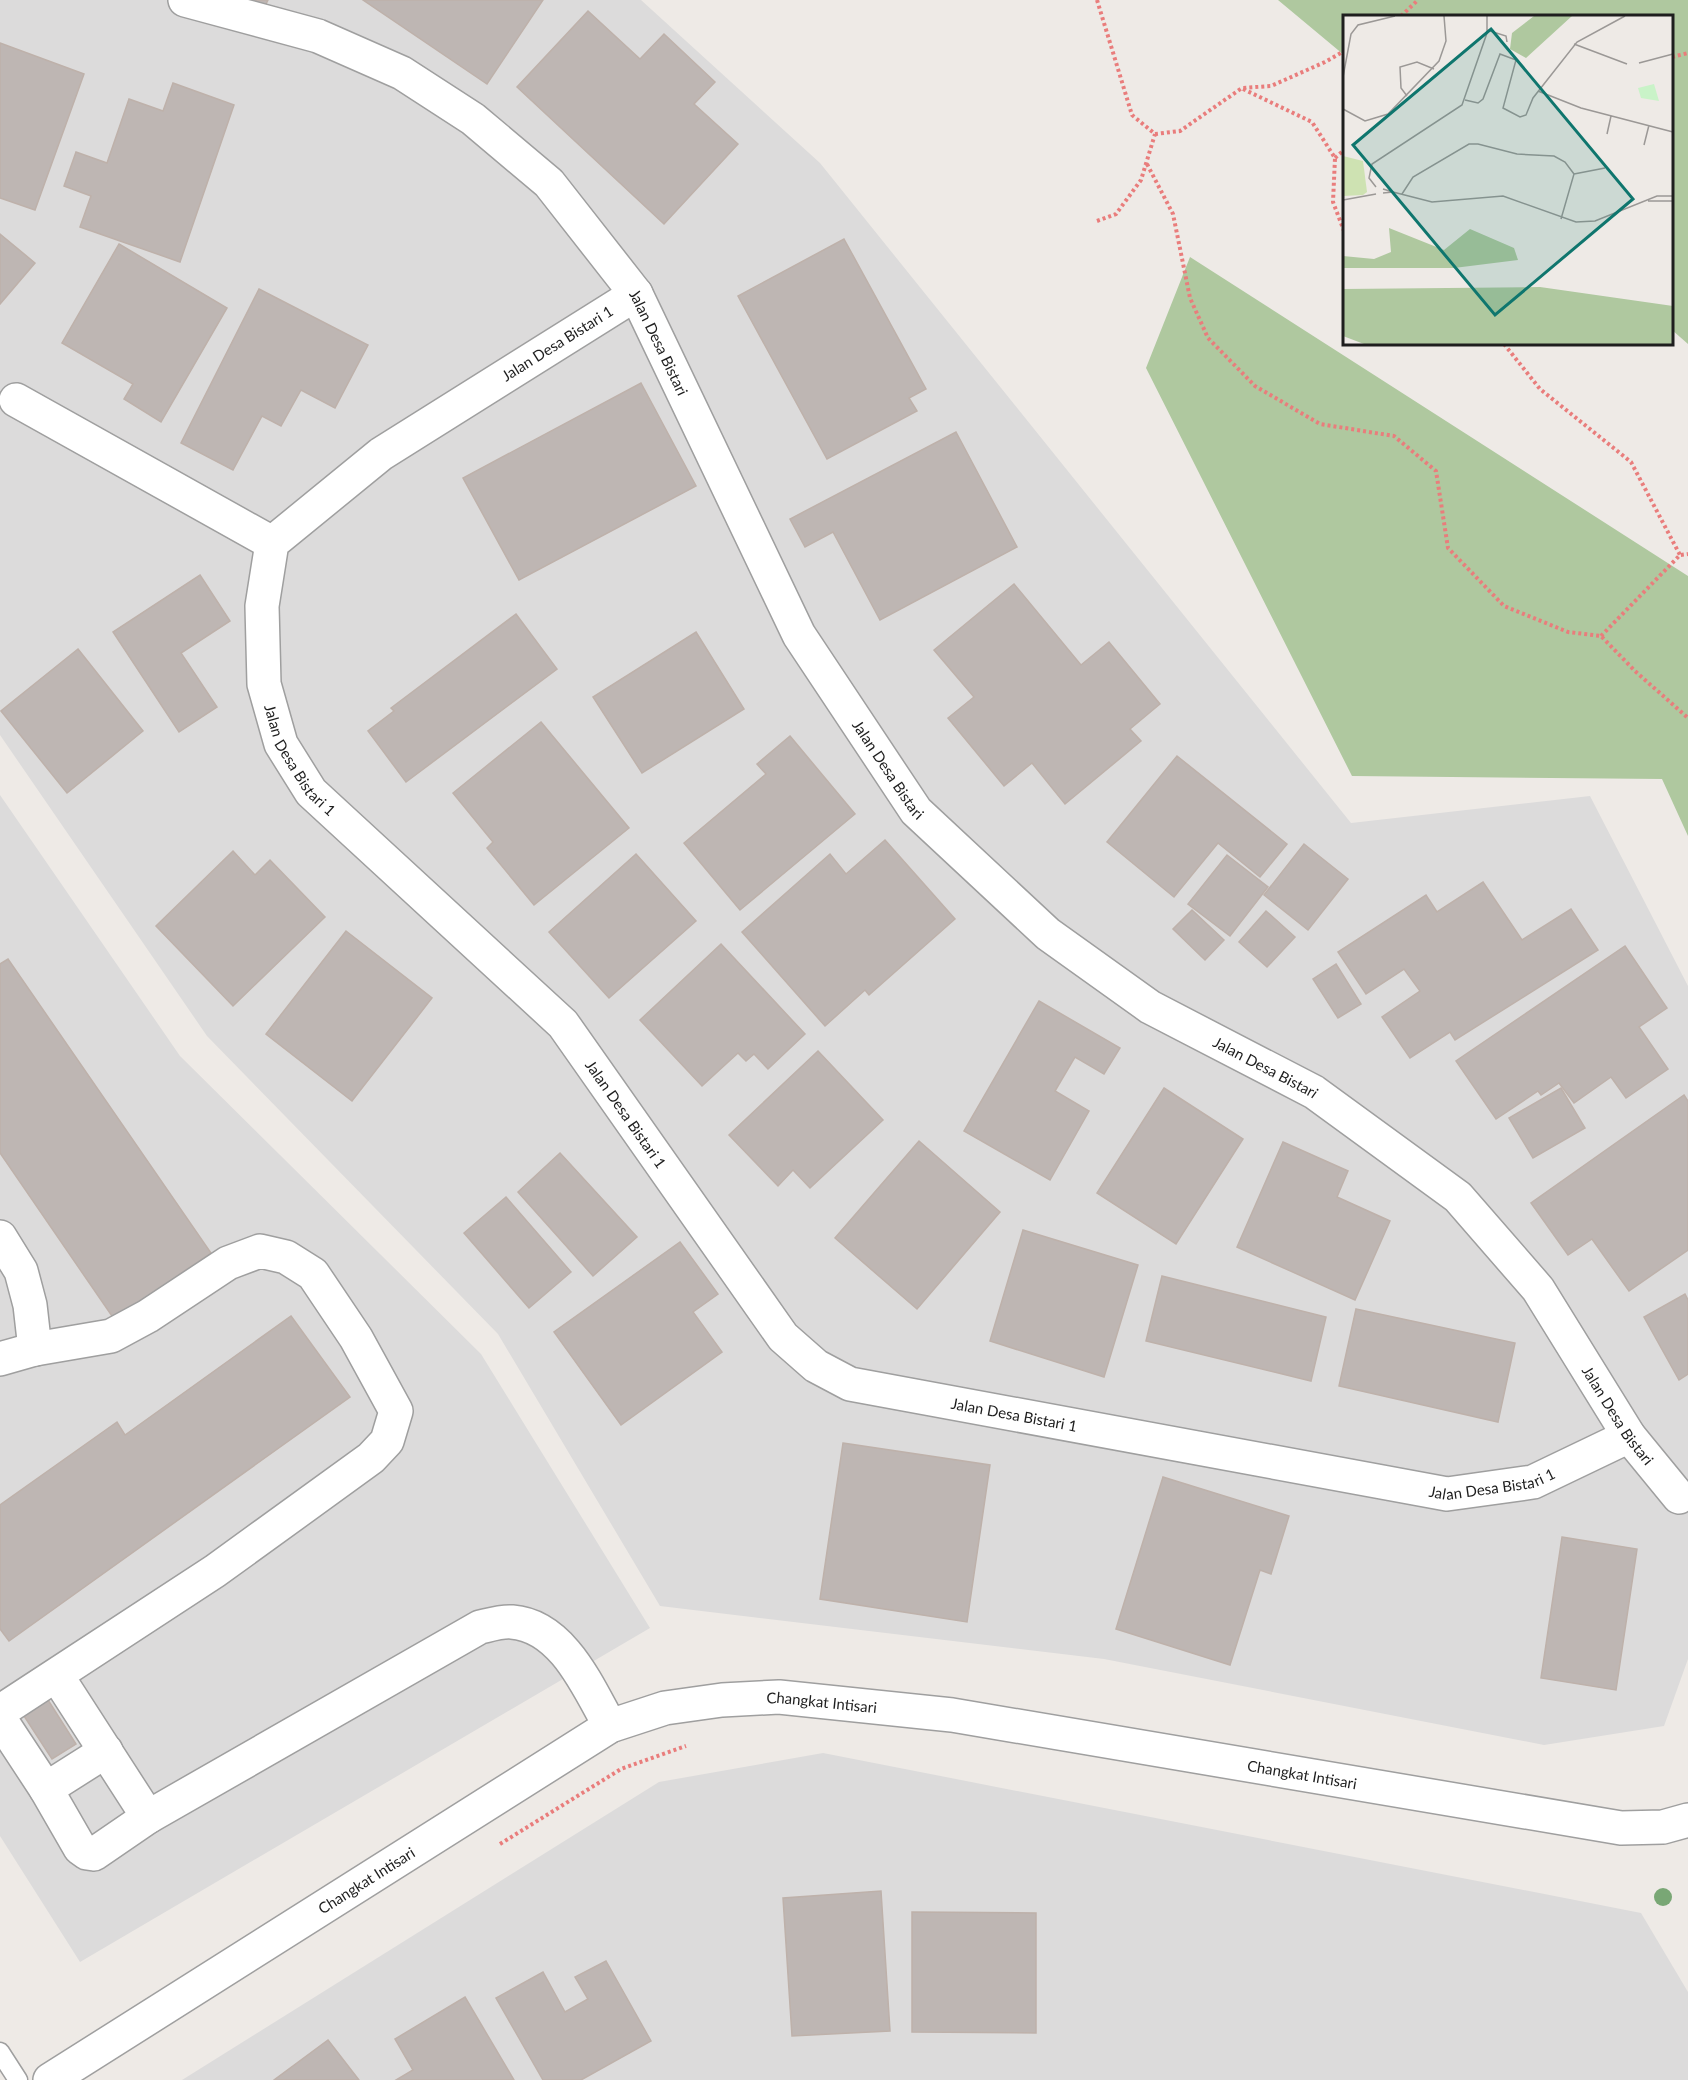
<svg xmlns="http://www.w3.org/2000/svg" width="1688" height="2080" font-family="Lato,sans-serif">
	<rect width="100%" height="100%" fill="#eeeae6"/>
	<g fill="#dcdbdb">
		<polygon points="0,0 641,0 820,163 1351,823 1590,796 1688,986 1688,1659 1664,1726 1544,1745 1104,1659 660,1606 498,1334 207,1036 0,735"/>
		<polygon points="0,795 180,1056 481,1354 650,1628 80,1962 0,1836"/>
		<polygon points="823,1753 1641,1913 1688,1992 1688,2080 182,2080 659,1782"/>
	</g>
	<g fill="#afc89f">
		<polygon points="1278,0 1688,0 1688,344 1672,330 1672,16 1344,16 1344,55"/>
		<polygon points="1190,257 1688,576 1688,836 1662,779 1352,776 1146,368"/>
	</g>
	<g fill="#beb6b3" stroke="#beb1aa" stroke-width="1.5">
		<polygon points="253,0 268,0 265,6"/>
		<polygon points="363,0 543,0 487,84"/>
		<polygon points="588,11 640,59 664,34 715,82 694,104 738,144 664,224 517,87"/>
		<polygon points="0,43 84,74 35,210 0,198"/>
		<polygon points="173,83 234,105 180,262 80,227 91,196 64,186 76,152 107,163 129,99 163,111"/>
		<polygon points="0,234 35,263 0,304"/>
		<polygon points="844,239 926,389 909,398 917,411 827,459 738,296"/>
		<polygon points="119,244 227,308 161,422 124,399 133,384 62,343"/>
		<polygon points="259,289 368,345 335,408 301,390 281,426 262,416 233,470 181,443"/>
		<polygon points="641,383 696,486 519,580 463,478"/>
		<polygon points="956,432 1017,547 880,620 833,532 805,547 790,519"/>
		<polygon points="200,575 230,621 181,653 217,707 179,732 113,632"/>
		<polygon points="1014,584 1081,665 1109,642 1160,704 1130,729 1141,741 1065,804 1032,763 1004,786 948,718 974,697 934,650"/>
		<polygon points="516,614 557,669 406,782 368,731 394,711 391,708"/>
		<polygon points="696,632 744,709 642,773 593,697"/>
		<polygon points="78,649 143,731 67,793 1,711"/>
		<polygon points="541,722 629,828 534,905 487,848 493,842 453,793"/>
		<polygon points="790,736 855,814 740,910 684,843 766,774 757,764"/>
		<polygon points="1177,756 1287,844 1260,877 1218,843 1174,897 1107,842"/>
		<polygon points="885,840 955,919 869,995 865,990 825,1026 742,932 830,854 846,874"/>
		<polygon points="1304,844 1348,879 1308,930 1264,895"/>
		<polygon points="233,851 255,875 270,860 325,917 233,1006 156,926"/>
		<polygon points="636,854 696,921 609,998 549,932"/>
		<polygon points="1227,855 1268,887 1230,936 1188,904"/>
		<polygon points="1483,882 1522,940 1571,909 1598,950 1455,1040 1450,1032 1410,1058 1382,1017 1420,991 1404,969 1366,994 1338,952 1426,895 1437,912"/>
		<polygon points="1192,910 1224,940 1205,960 1173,929"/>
		<polygon points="1266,911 1295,937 1267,967 1239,942"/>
		<polygon points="346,931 432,998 352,1101 266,1034"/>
		<polygon points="721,944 805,1034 768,1069 754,1054 746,1061 738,1053 702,1086 640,1020"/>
		<polygon points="1625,946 1667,1008 1639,1027 1668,1069 1626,1098 1611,1077 1574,1103 1559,1083 1541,1095 1538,1091 1496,1119 1456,1061"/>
		<polygon points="8,959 211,1253 114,1319 0,1153 0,964"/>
		<polygon points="1336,964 1361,1004 1338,1018 1313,979"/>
		<polygon points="1039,1001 1120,1048 1104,1074 1075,1057 1055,1091 1089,1111 1050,1180 964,1131"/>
		<polygon points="818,1051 883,1120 810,1188 793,1170 778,1186 729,1135"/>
		<polygon points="1164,1088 1243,1139 1176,1244 1097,1193"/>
		<polygon points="1561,1088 1585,1128 1533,1158 1509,1118"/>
		<polygon points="1684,1095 1688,1101 1688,1250 1629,1291 1592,1239 1568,1255 1531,1203"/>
		<polygon points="919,1141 1000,1212 917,1309 835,1238"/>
		<polygon points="1283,1142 1348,1171 1337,1197 1390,1221 1355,1300 1237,1247"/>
		<polygon points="560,1153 637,1237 593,1276 518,1192"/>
		<polygon points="506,1197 571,1272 529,1308 464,1233"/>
		<polygon points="1023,1230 1138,1265 1104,1377 990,1341"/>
		<polygon points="680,1242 718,1294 693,1312 722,1352 621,1425 554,1332"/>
		<polygon points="1162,1276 1326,1317 1311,1381 1146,1341"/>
		<polygon points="1685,1294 1688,1300 1688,1374 1679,1380 1644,1317"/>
		<polygon points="1356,1309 1515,1343 1498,1422 1339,1386"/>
		<polygon points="291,1316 350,1397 9,1641 0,1629 0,1505 117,1422 125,1435"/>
		<polygon points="843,1443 990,1465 967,1622 820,1599"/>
		<polygon points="1163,1477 1289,1516 1271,1574 1260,1570 1230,1665 1116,1629"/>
		<polygon points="1562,1537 1637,1549 1616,1690 1541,1678"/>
		<polygon points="48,1700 76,1744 52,1759 24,1716"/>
		<polygon points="881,1891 890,2031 792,2036 783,1898"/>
		<polygon points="912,1912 1036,1913 1036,2033 912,2032"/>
		<polygon points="606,1961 651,2041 581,2080 543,2080 496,1998 543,1972 565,2012 588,1999 575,1977"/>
		<polygon points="465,1997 514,2080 396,2080 413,2070 395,2039"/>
		<polygon points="328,2040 359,2080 274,2080"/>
	</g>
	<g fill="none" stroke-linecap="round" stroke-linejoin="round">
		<defs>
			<polyline id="service" points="0,2052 18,2080"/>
			<g id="minor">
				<path id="s1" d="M 185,0 L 318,36 L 402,73 L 473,119 L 549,183 L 636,294 L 799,635 L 916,811 L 1048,934 L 1150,1007 L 1314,1092 L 1458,1197 L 1538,1289 L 1629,1436 L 1679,1497"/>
				<path id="s2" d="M 636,294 L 381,454 L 272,543 L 262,606 L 264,684 L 281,744 L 311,792 L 563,1024 L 783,1337 L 816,1366 L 850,1384 L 1447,1494 L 1533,1482 L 1629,1436"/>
				<polyline points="16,400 272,543"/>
				<polyline points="0,1237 21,1271 30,1305 35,1349"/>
				<path d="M 0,1359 L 35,1349 L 111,1336 L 148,1316 L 228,1263 L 260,1251 L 286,1257 L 313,1274 L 356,1338 L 396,1411 L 387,1441 L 371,1458 L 215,1571 L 4,1709 L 0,1719 L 46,1789 L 80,1848 L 87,1853 L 94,1854 L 148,1817 L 480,1627 C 489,1625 502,1621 512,1622 C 563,1626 588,1687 610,1726"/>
				<polyline points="57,1676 148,1817"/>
				<polyline points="46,1789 106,1751"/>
			</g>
			<g id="tertiary">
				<path id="s3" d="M 50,2080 L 610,1726 L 665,1708 L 722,1700 L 779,1697 L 952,1715 L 1621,1828 L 1663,1827 L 1688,1820"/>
			</g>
		</defs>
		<use href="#service" stroke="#9f9f9f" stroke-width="21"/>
		<use href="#minor" stroke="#9f9f9f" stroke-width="36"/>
		<use href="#tertiary" stroke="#9f9f9f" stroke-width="36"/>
		<g stroke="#e97d7c" stroke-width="4" stroke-dasharray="3 3" stroke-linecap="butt">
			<polyline points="1097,0 1132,115 1155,134 1180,131 1242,88 1271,86 1325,62 1344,51"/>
			<polyline points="1401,16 1418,0"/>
			<polyline points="1672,57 1688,53"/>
			<polyline points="1243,89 1312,122 1335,158 1333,202 1344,231"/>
			<polyline points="1335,158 1344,150"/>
			<polyline points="1147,164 1173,214 1190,298 1208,338 1255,386 1320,424 1394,436 1436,471 1448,548 1504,606 1568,632 1601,636 1635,671 1688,718"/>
			<polyline points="1097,221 1116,214 1141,180 1155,134"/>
			<polyline points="1504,344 1540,389 1631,462 1680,555"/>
			<polyline points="1601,636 1680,555 1688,554"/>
			<polyline points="500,1844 621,1769 686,1746"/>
		</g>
		<use href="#service" stroke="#fff" stroke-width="18"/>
		<use href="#minor" stroke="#fff" stroke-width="33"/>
		<use href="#tertiary" stroke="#fff" stroke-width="33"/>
	</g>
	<circle fill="#79a775" cx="1663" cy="1897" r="9"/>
	<g text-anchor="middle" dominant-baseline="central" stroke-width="5" stroke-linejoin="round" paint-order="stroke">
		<g font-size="15" fill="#1e1e1e" stroke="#fff">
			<text stroke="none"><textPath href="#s1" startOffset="608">Jalan Desa Bistari</textPath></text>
			<text transform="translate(557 343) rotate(-32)">Jalan Desa Bistari 1</text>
			<text stroke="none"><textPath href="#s2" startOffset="669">Jalan Desa Bistari 1</textPath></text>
			<text stroke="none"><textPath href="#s1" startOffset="1094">Jalan Desa Bistari</textPath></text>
			<text stroke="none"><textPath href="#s1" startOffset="1580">Jalan Desa Bistari</textPath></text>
			<text stroke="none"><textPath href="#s2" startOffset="1155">Jalan Desa Bistari 1</textPath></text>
			<text stroke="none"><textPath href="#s2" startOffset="1677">Jalan Desa Bistari 1</textPath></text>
			<text stroke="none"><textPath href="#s1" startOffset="2084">Jalan Desa Bistari</textPath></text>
			<text stroke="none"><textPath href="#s2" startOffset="2163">Jalan Desa Bistari 1</textPath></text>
			<text stroke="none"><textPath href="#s3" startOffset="878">Changkat Intisari</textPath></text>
			<text stroke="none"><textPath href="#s3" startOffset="1364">Changkat Intisari</textPath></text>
			<text stroke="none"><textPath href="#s3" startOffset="374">Changkat Intisari</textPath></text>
		</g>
	</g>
	<g transform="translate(1343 15)">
		<rect width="330" height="330" fill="#eeeae6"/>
		<path d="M 0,141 L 20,146 L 24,177 L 20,180 L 0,181 Z" fill="#cee2b2"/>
		<path d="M 191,1 L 229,1 L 183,43 L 167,34 L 169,18 ZM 46,213 L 101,235 L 127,214 L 171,233 L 175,245 L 111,253 L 0,253 L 0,241 L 31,244 L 48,237 ZM 197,272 L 330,291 L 330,329 L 21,329 L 0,321 L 0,274 Z" fill="#afc89f"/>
		<path d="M 311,69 L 316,86 L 298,83 L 295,73 Z" fill="#c9f3c8"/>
		<path fill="none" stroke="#9b9896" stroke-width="1.5" d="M 144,15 L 163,21 L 164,27M 231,29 L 284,49M 296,48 L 330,39M 0,62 L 8,19 L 15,10 L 52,1M 195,76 L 238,93 L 330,117M 64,81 L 58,73 L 57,52 L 74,47 L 91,54M 122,85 L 135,88 L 140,84 L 157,39 L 173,45 L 160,93 L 177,102 L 183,100 L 190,83 L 234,27 L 282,1M 0,94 L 22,106 L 45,99 L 96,46 L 103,26 L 101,1M 264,119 L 268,101M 301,130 L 306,110M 231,159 L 262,153M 33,172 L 26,163 L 29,149 L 119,90 L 144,18 L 144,1M 50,177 L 89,187 L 160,181 L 233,207 L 252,206 L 314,181 L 330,181M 40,178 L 50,177 L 40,174M 59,179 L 70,162 L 126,129 L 135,129 L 174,139 L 211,141 L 222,147 L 231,159 L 218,204M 0,185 L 33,179M 305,186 L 330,186"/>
		<path fill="#0f766e" fill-opacity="0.15" stroke="#0f766e" stroke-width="3" d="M 148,14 L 290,184 L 152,300 L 10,130 Z"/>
		<rect width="330" height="330" fill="none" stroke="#1e1e1e" stroke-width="3"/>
	</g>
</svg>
